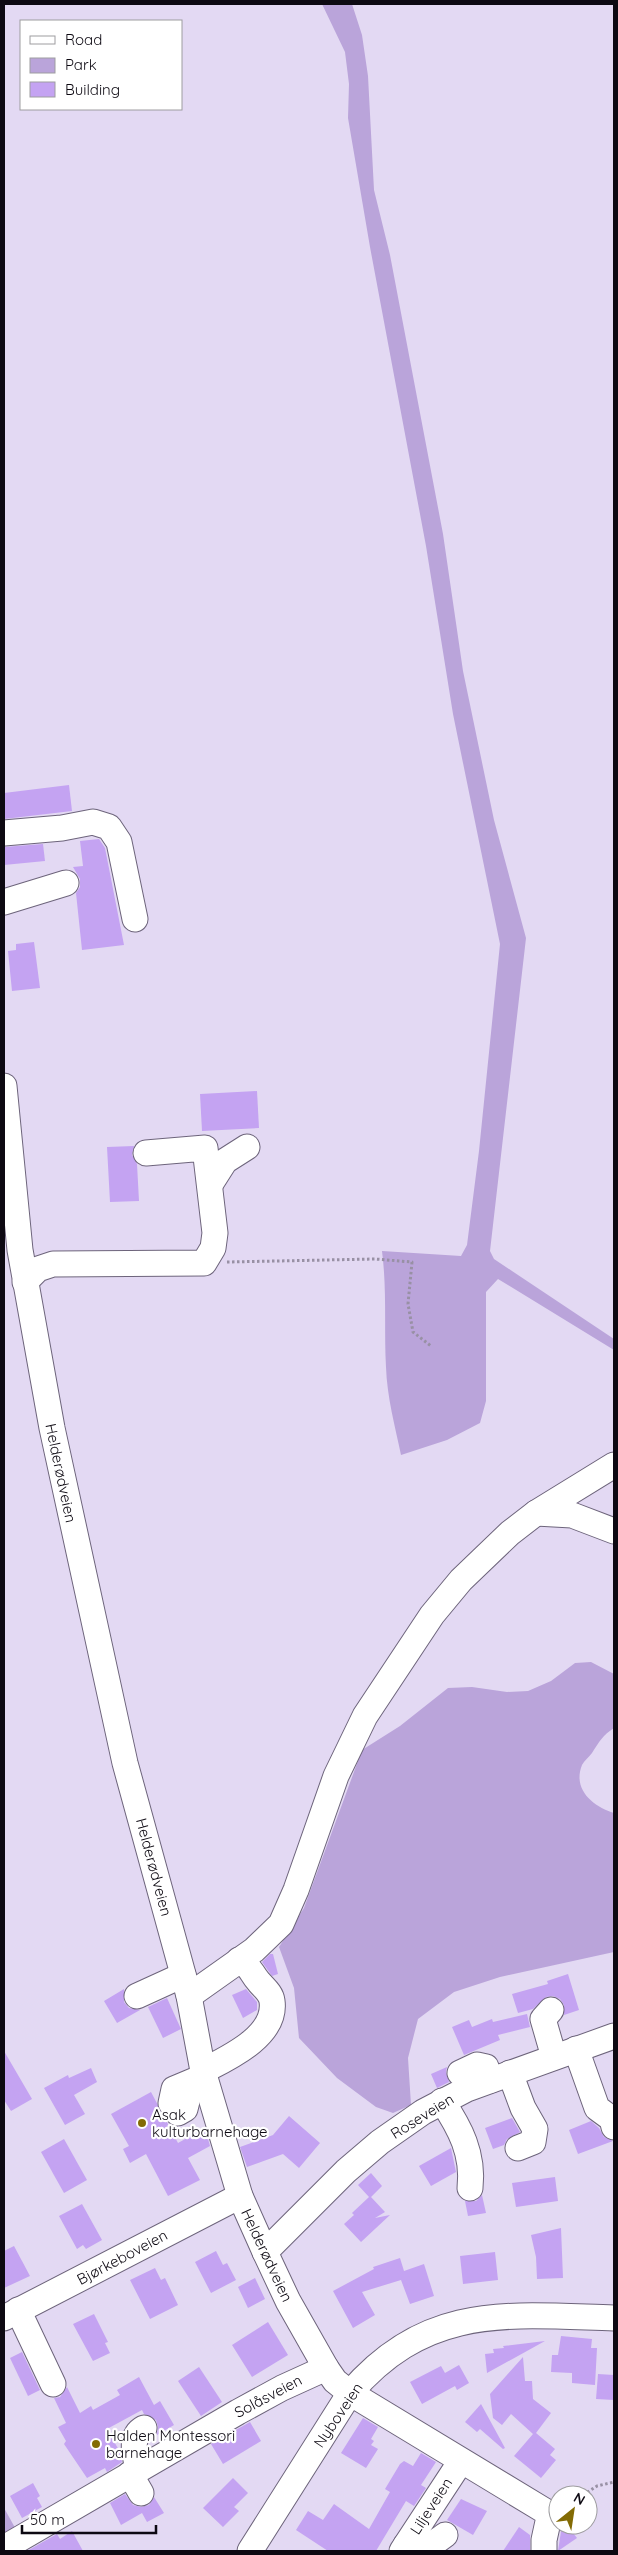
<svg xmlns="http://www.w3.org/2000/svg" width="618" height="2555" font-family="Quicksand,sans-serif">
	<rect width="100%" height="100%" fill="#e3d9f3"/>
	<g fill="#baa4da">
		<path d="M 322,4 L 352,4 L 362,35 L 368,76 L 374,190 L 390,255 L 443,534 L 463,671 L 494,820 L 526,938 L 490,1251 L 494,1259 L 614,1339 L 614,1350 L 498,1279 L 486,1292 L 486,1401 L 480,1423 L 447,1440 L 401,1455 C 395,1426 387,1397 386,1367 C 384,1328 387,1290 382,1251 L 461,1256 L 467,1245 L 479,1151 L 500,944 L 453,714 L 426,546 L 370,247 L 348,118 L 349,84 L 345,52 Z"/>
		<path d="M 591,1662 L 614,1674 L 614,1728 C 603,1735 599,1742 592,1753 C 589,1757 584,1761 582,1765 C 572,1790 594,1807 614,1813 L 614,1952 L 500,1977 L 454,1992 L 418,2019 L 408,2058 L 411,2105 L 393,2113 L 376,2107 L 337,2078 L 299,2038 L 294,1988 L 279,1947 L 304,1908 L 362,1750 L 400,1726 L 448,1688 L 472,1687 L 507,1692 L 528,1691 L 551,1681 L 575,1663 Z"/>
		<polygon points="4,2508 18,2533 4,2541"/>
	</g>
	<g fill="#c4a3f2">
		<polygon points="69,785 72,811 4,819 4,793"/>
		<polygon points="99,839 105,848 124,945 82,950 76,893 80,887 80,879 73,867 83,866 80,841"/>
		<polygon points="43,844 45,861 4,865 4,847"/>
		<polygon points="34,942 40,988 12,991 8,951 16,950 16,944"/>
		<polygon points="257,1091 259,1128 202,1131 200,1094"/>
		<polygon points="134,1146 132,1155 137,1164 139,1201 110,1202 107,1147"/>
		<polygon points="270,1954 273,1954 278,1974 272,1976 262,1962"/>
		<polygon points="568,1974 579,2010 564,2015 564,2005 560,1999 553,1996 546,1997 533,2009 518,2013 512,1994 548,1984 547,1981"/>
		<polygon points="124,1989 124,2002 129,2008 140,2010 117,2023 104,2001"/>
		<polygon points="246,1989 257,2002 257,2010 243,2018 232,1995"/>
		<polygon points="167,1998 181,2029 163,2038 148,2007"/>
		<polygon points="527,2014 530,2027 498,2035 500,2040 464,2055 452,2027 469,2020 472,2027 492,2019 493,2022"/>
		<polygon points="4,2051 32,2099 11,2111 4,2100"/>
		<polygon points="447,2067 446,2072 449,2082 437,2088 431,2074"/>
		<polygon points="91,2068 97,2082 74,2095 85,2114 65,2125 44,2088 68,2075 69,2078"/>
		<polygon points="151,2092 178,2143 205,2128 210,2146 188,2158 200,2180 168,2196 146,2154 130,2163 123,2149 129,2146 111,2114"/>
		<polygon points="289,2116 320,2143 299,2168 283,2154 247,2167 240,2147 273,2135"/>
		<polygon points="512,2118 520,2132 507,2139 504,2145 493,2149 485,2128"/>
		<polygon points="591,2121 599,2128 604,2137 613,2141 578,2154 569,2130"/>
		<polygon points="64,2139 87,2180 64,2193 41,2152"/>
		<polygon points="451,2148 456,2172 431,2186 419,2166"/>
		<polygon points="371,2173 382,2186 371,2197 385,2212 375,2218 390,2215 361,2242 344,2224 354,2215 352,2213 369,2197 358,2185"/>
		<polygon points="555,2177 558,2201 516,2207 512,2183"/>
		<polygon points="482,2195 486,2213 468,2216 465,2201 476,2201"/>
		<polygon points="82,2204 102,2240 86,2249 83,2245 77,2249 59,2216"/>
		<polygon points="561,2228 563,2278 537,2279 536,2257 531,2235"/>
		<polygon points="14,2246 30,2276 4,2288 4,2251"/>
		<polygon points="216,2251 223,2265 227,2263 236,2280 211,2293 195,2262"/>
		<polygon points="495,2252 498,2280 463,2284 460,2256"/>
		<polygon points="400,2258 404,2271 424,2264 434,2296 410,2304 401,2280 362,2292 375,2315 353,2328 333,2291 374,2269 373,2267"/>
		<polygon points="155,2268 161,2280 165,2278 178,2305 150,2319 130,2280"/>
		<polygon points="255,2278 265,2299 248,2308 238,2287"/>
		<polygon points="94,2314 108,2342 105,2343 110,2353 93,2361 73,2324"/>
		<polygon points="268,2322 288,2355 252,2377 232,2345"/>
		<polygon points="561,2336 592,2339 591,2348 597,2348 595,2385 572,2383 572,2373 551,2372 552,2355 558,2355"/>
		<polygon points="545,2341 487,2373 485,2354 494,2353 493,2349 504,2348 503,2346"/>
		<polygon points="22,2352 40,2390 28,2396 10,2358"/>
		<polygon points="523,2357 525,2381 532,2381 533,2399 551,2413 536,2433 555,2449 550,2455 556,2460 541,2478 514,2456 533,2434 511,2414 502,2425 493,2418 490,2394"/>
		<polygon points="459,2365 469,2383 457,2390 455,2386 422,2404 410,2382 441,2366 445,2373"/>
		<polygon points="199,2367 222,2402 201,2416 178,2381"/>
		<polygon points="598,2374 614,2375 614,2400 596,2399"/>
		<polygon points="139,2377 154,2405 160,2401 174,2425 157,2435 158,2427 156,2420 144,2414 142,2410 107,2429 120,2452 122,2462 107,2472 105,2468 87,2478 64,2444 66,2441 58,2427 66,2423 54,2398 60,2397 67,2387 80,2413 91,2406 93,2410 120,2395 117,2390"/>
		<polygon points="481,2404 505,2448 503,2449 480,2429 477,2432 465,2422"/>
		<polygon points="363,2418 378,2427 371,2439 374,2441 371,2445 378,2449 366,2468 341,2453"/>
		<polygon points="250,2422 261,2441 223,2464 211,2444"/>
		<polygon points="421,2453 436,2462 421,2485 426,2488 414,2506 406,2501 376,2551 328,2551 296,2530 308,2511 323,2520 334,2504 369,2529 390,2492 385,2489 400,2464 404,2461 413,2466"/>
		<polygon points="233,2478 248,2493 234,2507 239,2511 223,2527 203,2508"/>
		<polygon points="33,2483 40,2496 37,2498 42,2507 22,2518 10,2496"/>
		<polygon points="125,2494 133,2505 141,2507 149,2505 154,2497 164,2513 147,2522 142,2513 121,2525 110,2503"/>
		<polygon points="461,2499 487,2511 473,2535 447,2520"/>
		<polygon points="562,2525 567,2525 577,2538 558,2551"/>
		<polygon points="519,2527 530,2535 530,2551 503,2551"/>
		<polygon points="72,2531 83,2551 27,2551 57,2534 60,2539"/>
	</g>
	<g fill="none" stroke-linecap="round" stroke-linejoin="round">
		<defs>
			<g id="minor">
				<polyline points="4,833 62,828 93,822 109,827 119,842 135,919"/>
				<polyline points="4,902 66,883"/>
				<polyline points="4,1086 20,1250 52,1428 125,1763 189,1996 203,2071 240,2196 265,2252 288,2301 326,2368 335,2381 350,2393 545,2511 549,2517 544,2540 544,2551"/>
				<polyline points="211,1183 225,1161 247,1147"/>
				<polyline points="25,1282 38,1269 53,1264 204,1263 213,1248 215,1233 205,1148 146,1153"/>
				<polyline points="536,1513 572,1515 614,1531"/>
				<polyline points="137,1996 183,1975"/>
				<polyline points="189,1996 254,1950 281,1924 296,1890 336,1776 365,1716 432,1615 461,1580 510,1533 536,1513 614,1465"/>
				<polyline points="551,2010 543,2019 554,2057"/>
				<polyline points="576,2049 597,2108 612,2119 614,2127"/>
				<path d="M 203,2071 C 228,2058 277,2036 272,2001 C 271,1993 264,1988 259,1982 C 250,1972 253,1969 239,1960"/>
				<polyline points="460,2073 477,2065 486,2067 491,2080"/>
				<polyline points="510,2073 523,2108 535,2129 533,2142 518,2148"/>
				<polyline points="196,2080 189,2093 185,2109 178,2113 171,2103 174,2089 205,2076"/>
				<path d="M 442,2101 C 460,2128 474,2154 470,2188"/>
				<polyline points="265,2252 346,2171 380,2142 423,2112 467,2089 614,2036"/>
				<polyline points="18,2310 53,2384"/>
				<polyline points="4,2318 240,2196"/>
				<path d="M 138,2469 C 135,2455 129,2436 144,2428"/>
				<polyline points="130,2474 141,2493"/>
				<path d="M 406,2545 C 422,2548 433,2545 445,2535"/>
				<polyline points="4,2548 238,2412 282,2388 326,2368"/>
				<path d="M 250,2551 L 350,2393 C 427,2303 508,2315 614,2318"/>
				<polyline points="402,2551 461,2461"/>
			</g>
		</defs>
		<use href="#minor" stroke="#6d647b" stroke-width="27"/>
		<g stroke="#9890a4" stroke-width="3" stroke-dasharray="2.5 2.5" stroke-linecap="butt">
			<polyline points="227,1262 375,1259 412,1262 408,1304 413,1332 431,1346"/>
			<polyline points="583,2495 597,2486 614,2482"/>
		</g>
		<use href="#minor" stroke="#fff" stroke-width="25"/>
	</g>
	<g fill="#836b05" stroke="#fff" stroke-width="2">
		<circle cx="142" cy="2123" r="5"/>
		<circle cx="96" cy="2444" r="5"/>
	</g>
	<g text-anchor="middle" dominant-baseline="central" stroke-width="4.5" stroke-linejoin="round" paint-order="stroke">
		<g font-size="15" fill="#0d0912" stroke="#fff">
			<text transform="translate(61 1473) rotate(78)">Helderødveien</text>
			<text transform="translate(154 1867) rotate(75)">Helderødveien</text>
			<text transform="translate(422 2116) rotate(-32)">Roseveien</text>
			<text transform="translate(267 2255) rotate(65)">Helderødveien</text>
			<text transform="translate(122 2257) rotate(-28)">Bjørkeboveien</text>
			<text transform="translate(268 2396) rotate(-28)">Solåsveien</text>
			<text transform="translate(338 2415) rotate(-56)">Nyboveien</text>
			<text transform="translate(431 2506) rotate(-57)">Liljeveien</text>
		</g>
		<g font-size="15" fill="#0d0912" stroke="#fff" text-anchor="start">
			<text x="152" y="2114">Asak<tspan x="152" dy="17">kulturbarnehage</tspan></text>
			<text x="106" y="2435">Halden Montessori<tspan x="106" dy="17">barnehage</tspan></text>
		</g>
	</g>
	<rect width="618" height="2555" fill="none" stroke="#0d0912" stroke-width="10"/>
	<rect x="20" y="20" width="162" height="90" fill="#ffffff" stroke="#9e9da0"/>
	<rect x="30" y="36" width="25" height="8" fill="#ffffff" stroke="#9e9da0"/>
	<text x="65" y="45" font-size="15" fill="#0d0912">Road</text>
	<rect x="30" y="58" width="25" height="15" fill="#baa4da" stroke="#9e9da0"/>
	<text x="65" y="70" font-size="15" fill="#0d0912">Park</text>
	<rect x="30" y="82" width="25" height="15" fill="#c4a3f2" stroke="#9e9da0"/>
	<text x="65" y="95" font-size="15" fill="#0d0912">Building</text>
	<g transform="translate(573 2510) rotate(30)"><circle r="24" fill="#ffffff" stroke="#9e9da0"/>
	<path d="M0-4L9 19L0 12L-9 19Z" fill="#836b05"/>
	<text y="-8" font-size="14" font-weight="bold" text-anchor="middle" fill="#0d0912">N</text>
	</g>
	<path d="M22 2525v8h134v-8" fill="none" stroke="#0d0912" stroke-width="2.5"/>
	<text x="30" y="2525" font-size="15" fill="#0d0912" stroke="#ffffff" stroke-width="4" paint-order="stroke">50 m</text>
</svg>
